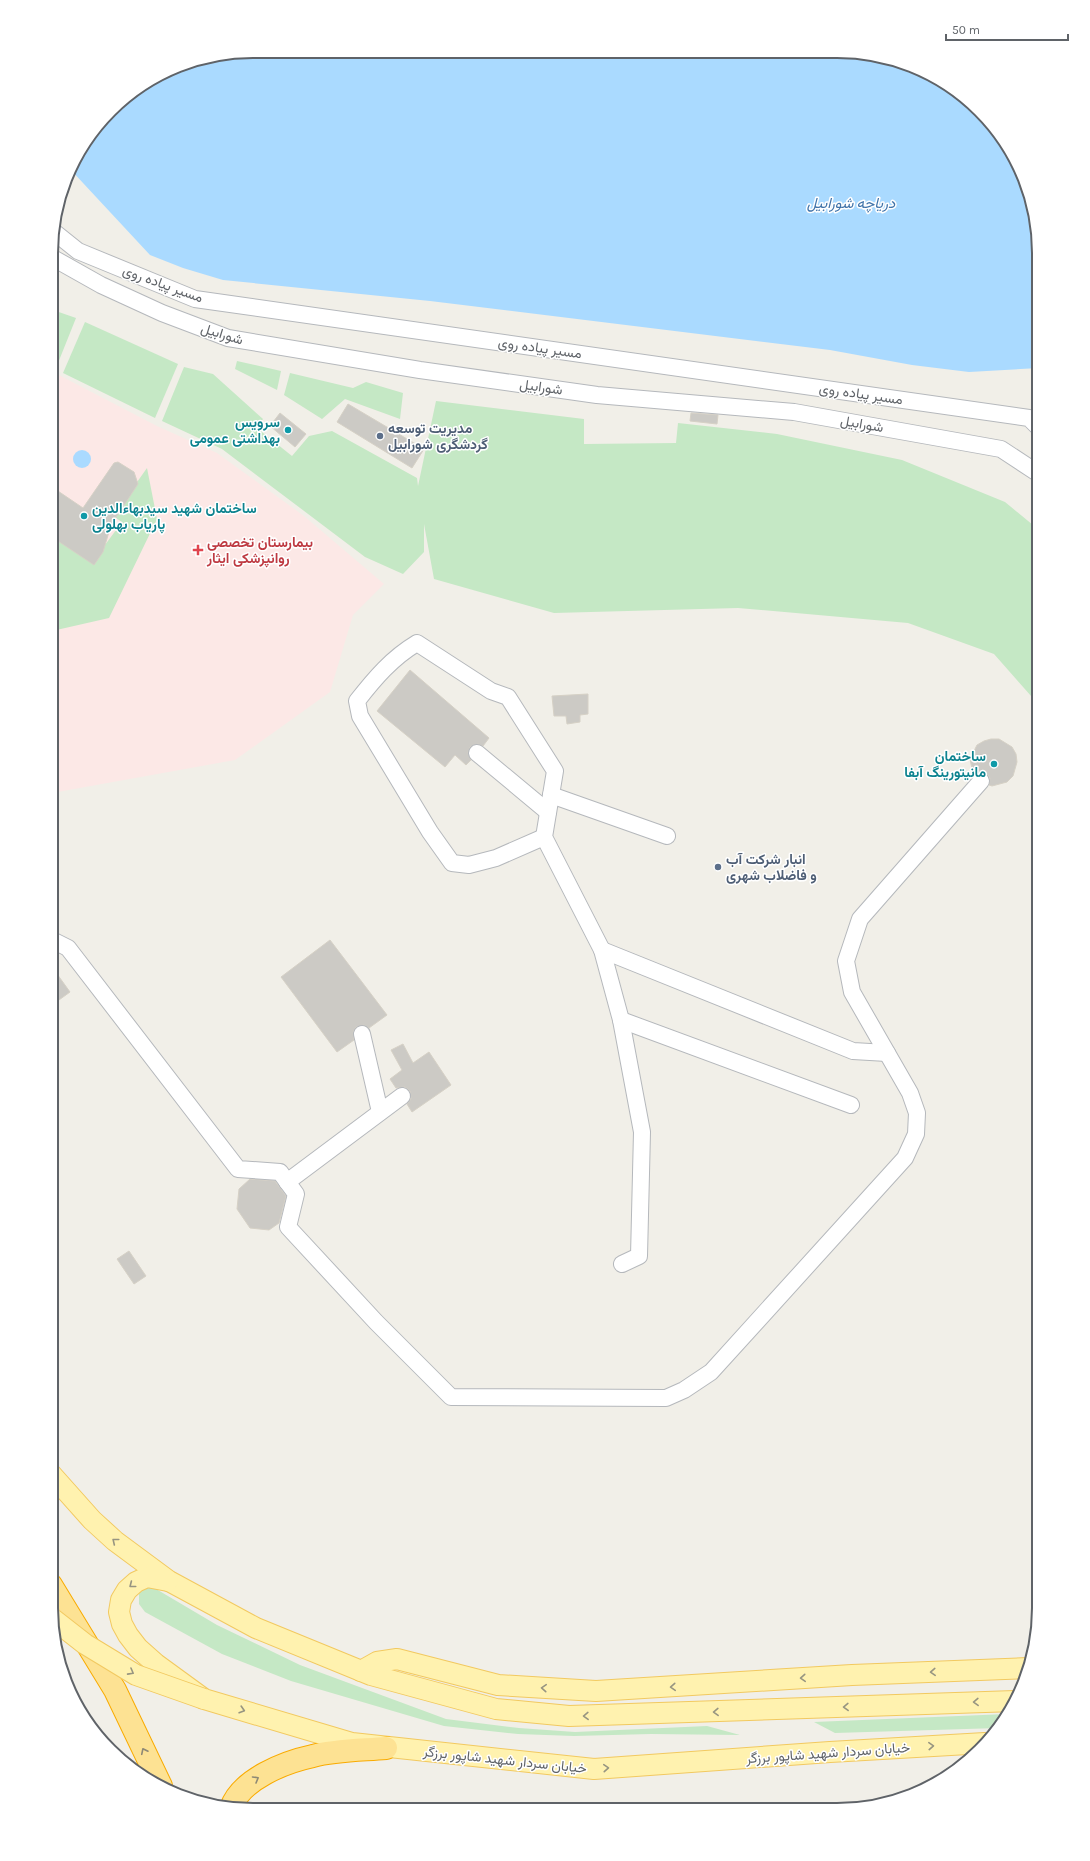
<svg xmlns="http://www.w3.org/2000/svg" width="1090" height="1861" font-family="Karla,Vazirmatn,sans-serif">
	<rect width="100%" height="100%" fill="#f1efe8"/>
	<polygon fill="#fce8e6" points="53,372 157,426 217,453 304,516 384,584 353,615 330,692 235,760 52,793"/>
	<g fill="#c5e8c5">
		<polygon points="53,310 76,318 56,368 53,366"/>
		<polygon points="85,322 178,364 155,418 63,373"/>
		<polygon points="237,361 281,371 277,390 235,369"/>
		<polygon points="184,367 213,374 263,419 257,428 292,456 309,436 332,431 417,478 418,486 436,401 584,419 584,444 676,443 678,423 777,434 902,460 1005,502 1039,530 1039,705 994,654 908,623 738,608 554,613 434,579 424,524 424,552 403,574 365,557 222,449 162,421"/>
		<polygon points="290,373 353,388 366,382 403,393 400,419 345,399 322,419 284,395"/>
		<polygon points="147,468 157,519 109,618 52,631 52,531 96,557 122,522 113,516"/>
		<polygon points="151,1586 217,1625 300,1665 446,1719 519,1728 575,1732 707,1726 740,1735 651,1734 574,1736 518,1734 444,1726 291,1681 222,1654 145,1612 139,1604 139,1594 144,1587"/>
		<polygon points="1007,1714 999,1728 835,1733 814,1722"/>
	</g>
	<g fill="#aadaff">
		<polygon points="253,51 876,55 926,72 970,101 1005,141 1028,188 1039,253 1039,368 969,372 912,365 830,350 430,301 223,280 183,268 150,255 70,169 72,163 120,101 176,66"/>
		<circle cx="82" cy="459" r="9"/>
	</g>
	<g fill="#cccac5" stroke="#d6d1c6">
		<polygon points="348,404 424,449 412,468 337,422"/>
		<polygon points="280,413 306,434 295,447 270,426"/>
		<polygon points="691,413 718,415 717,424 690,421"/>
		<polygon points="118,462 134,472 138,484 111,525 103,552 94,565 52,537 52,487 83,508 114,463"/>
		<polygon points="410,670 489,738 483,746 478,744 470,747 468,752 471,760 466,765 455,755 445,767 377,711"/>
		<polygon points="588,694 588,714 580,715 580,722 567,724 566,716 554,716 552,696"/>
		<polygon points="991,739 999,739 1012,747 1016,754 1017,762 1013,776 1007,782 992,786 989,785 990,778 987,774 982,772 973,774 970,759 977,745 984,741"/>
		<polygon points="330,940 387,1015 369,1028 364,1025 356,1027 353,1032 354,1040 337,1052 281,977"/>
		<polygon points="52,967 70,992 52,1005"/>
		<polygon points="403,1044 413,1063 429,1052 451,1085 412,1112 407,1104 411,1099 410,1091 405,1087 396,1088 390,1079 402,1070 391,1050"/>
		<polygon points="250,1179 275,1181 286,1196 279,1223 269,1230 250,1228 237,1209 239,1189"/>
		<polygon points="129,1251 146,1276 134,1284 117,1259"/>
	</g>
	<g fill="none" stroke-linecap="round" stroke-linejoin="round">
		<defs>
			<g id="minor">
				<polyline points="53,231 78,251 195,299 1029,418 1039,428"/>
				<polyline points="53,258 101,285 162,313 228,338 420,370 597,395 794,412 1001,449 1039,474"/>
				<polyline points="477,753 548,812"/>
				<path d="M 544,837 L 496,858 L 469,865 L 452,863 L 430,832 L 360,716 L 357,701 C 375,678 392,658 417,643 L 491,691 L 508,697 L 555,771 L 551,795"/>
				<polyline points="52,940 68,948 238,1169 280,1172 296,1194 288,1227 376,1322 451,1397 666,1398 684,1390 711,1372 905,1158 916,1134 917,1113 910,1093 852,992 846,961 860,919 981,781"/>
				<polyline points="602,950 853,1051 887,1053"/>
				<polyline points="621,1020 851,1105"/>
				<polyline points="362,1034 380,1112"/>
				<polyline points="287,1182 402,1096"/>
				<polyline points="622,1264 639,1256 642,1132 621,1020 602,950 544,837 551,795 667,836"/>
			</g>
			<g id="major">
				<polyline points="51,1474 92,1520 115,1541 169,1581 256,1628 371,1675 496,1709 569,1716 1015,1701"/>
				<polyline points="168,1581 147,1577 136,1582 127,1590 121,1600 119,1612 122,1624 128,1635 138,1648 156,1664 204,1699 352,1743 594,1769 830,1752 985,1743"/>
				<polyline points="361,1671 377,1662 397,1659 498,1685 596,1691 852,1675 1028,1668"/>
			</g>
			<g id="highway">
				<polyline points="51,1585 115,1690 161,1786"/>
				<path d="M 231,1808 C 241,1779 285,1762 313,1756 C 334,1750 363,1750 386,1748"/>
			</g>
		</defs>
		<use href="#minor" stroke="#b5b8bc" stroke-width="18"/>
		<use href="#major" stroke="#f2c960" stroke-width="22"/>
		<use href="#highway" stroke="#f9ab00" stroke-width="24"/>
		<use href="#minor" stroke="#fff" stroke-width="16"/>
		<use href="#major" stroke="#fff2af" stroke-width="20"/>
		<use href="#highway" stroke="#fde293" stroke-width="22"/>
		<defs>
			<polyline id="major-bridge" points="53,1619 85,1644 136,1675 204,1699"/>
		</defs>
		<use href="#major-bridge" stroke="#f2c960" stroke-width="22" stroke-linecap="butt"/>
		<use href="#major-bridge" stroke="#fff2af" stroke-width="20"/>
	</g>
	<defs><path id="oneway-chevron" d="M-2-3.5L2.5 0L-2 3.5" fill="none" stroke-width="1.6" stroke-linecap="round" stroke-linejoin="round"/></defs>
	<g stroke="#979581">
		<use href="#oneway-chevron" transform="translate(115 1541) rotate(-141)"/>
		<use href="#oneway-chevron" transform="translate(132 1585) rotate(142)"/>
		<use href="#oneway-chevron" transform="translate(131 1672) rotate(29)"/>
		<use href="#oneway-chevron" transform="translate(933 1672) rotate(177)"/>
		<use href="#oneway-chevron" transform="translate(803 1678) rotate(176)"/>
		<use href="#oneway-chevron" transform="translate(673 1687) rotate(176)"/>
		<use href="#oneway-chevron" transform="translate(544 1688) rotate(-176)"/>
		<use href="#oneway-chevron" transform="translate(976 1702) rotate(178)"/>
		<use href="#oneway-chevron" transform="translate(846 1707) rotate(178)"/>
		<use href="#oneway-chevron" transform="translate(242 1710) rotate(17)"/>
		<use href="#oneway-chevron" transform="translate(716 1712) rotate(178)"/>
		<use href="#oneway-chevron" transform="translate(586 1716) rotate(178)"/>
		<use href="#oneway-chevron" transform="translate(931 1746) rotate(-3)"/>
		<use href="#oneway-chevron" transform="translate(606 1768) rotate(-4)"/>
	</g>
	<g stroke="#8e8975">
		<use href="#oneway-chevron" transform="translate(144 1751) rotate(-116)"/>
		<use href="#oneway-chevron" transform="translate(256 1779) rotate(-30)"/>
	</g>
	<g fill="#0f9aa8" stroke="#fff" stroke-width="1.5">
		<circle cx="288" cy="430" r="4"/>
		<circle cx="84" cy="516" r="4"/>
		<circle cx="994" cy="764" r="4"/>
	</g>
	<g fill="#5c6f8a" stroke="#fff" stroke-width="1.5">
		<circle cx="380" cy="436" r="4"/>
		<circle cx="718" cy="867" r="4"/>
	</g>
	<path fill="#e0444e" stroke="#fff" stroke-width="1.5" d="M196 544h4v4h4v4h-4v4h-4v-4h-4v-4h4z"/>
	<g text-anchor="middle" dominant-baseline="central" stroke-width="3" stroke-linejoin="round" paint-order="stroke">
		<g font-size="14" fill="#5f6368" stroke="#fff">
			<text transform="translate(163 284) rotate(20)">مسیر پیاده روی</text>
			<text transform="translate(222 334) rotate(17)">شورابیل</text>
			<text transform="translate(540 348) rotate(8)">مسیر پیاده روی</text>
			<text transform="translate(541 387) rotate(8)">شورابیل</text>
			<text transform="translate(861 394) rotate(8)">مسیر پیاده روی</text>
			<text transform="translate(862 424) rotate(10)">شورابیل</text>
			<text transform="translate(828 1753) rotate(-4)">خیابان سردار شهید شاپور برزگر</text>
			<text transform="translate(505 1760) rotate(6)">خیابان سردار شهید شاپور برزگر</text>
		</g>
		<g font-size="14" font-weight="bold" fill="#0d838f" stroke="#fff" text-anchor="end">
			<text x="280" y="422">سرویس<tspan x="280" dy="16">بهداشتی عمومی</tspan></text>
			<text x="92" y="508" text-anchor="start">ساختمان شهید سیدبهاءالدین<tspan x="92" dy="16">پاریاب بهلولی</tspan></text>
			<text x="986" y="756">ساختمان<tspan x="986" dy="16">مانیتورینگ آبفا</tspan></text>
		</g>
		<g font-size="14" font-weight="bold" fill="#4e5e75" stroke="#fff" text-anchor="start">
			<text x="388" y="428">مدیریت توسعه<tspan x="388" dy="16">گردشگری شورابیل</tspan></text>
			<text x="726" y="859">انبار شرکت آب<tspan x="726" dy="16">و فاضلاب شهری</tspan></text>
		</g>
		<g font-size="14" font-weight="bold" fill="#be3a42" stroke="#fff" text-anchor="start">
			<text x="207" y="542">بیمارستان تخصصی<tspan x="207" dy="16">روانپزشکی ایثار</tspan></text>
		</g>
		<g font-size="15" font-style="italic" fill="#4174aa" stroke="#fff">
			<text x="851" y="203">دریاچه شورابیل</text>
		</g>
	</g>
	<path d="M0 0H1090V1861H0ZM253 58H837A195 195 0 0 1 1032 253V1608A195 195 0 0 1 837 1803H253A195 195 0 0 1 58 1608V253A195 195 0 0 1 253 58Z" fill="#fff" fill-rule="evenodd"/>
	<path fill="none" stroke="#5f6368" stroke-width="2" d="M253 58H837A195 195 0 0 1 1032 253V1608A195 195 0 0 1 837 1803H253A195 195 0 0 1 58 1608V253A195 195 0 0 1 253 58Z"/>
	<path d="M946 34v6h122v-6" fill="none" stroke="#5f6368" stroke-width="2"/>
	<text x="952" y="34" font-size="12" fill="#5f6368" stroke="#ffffff" stroke-width="3" paint-order="stroke">50 m</text>
</svg>
